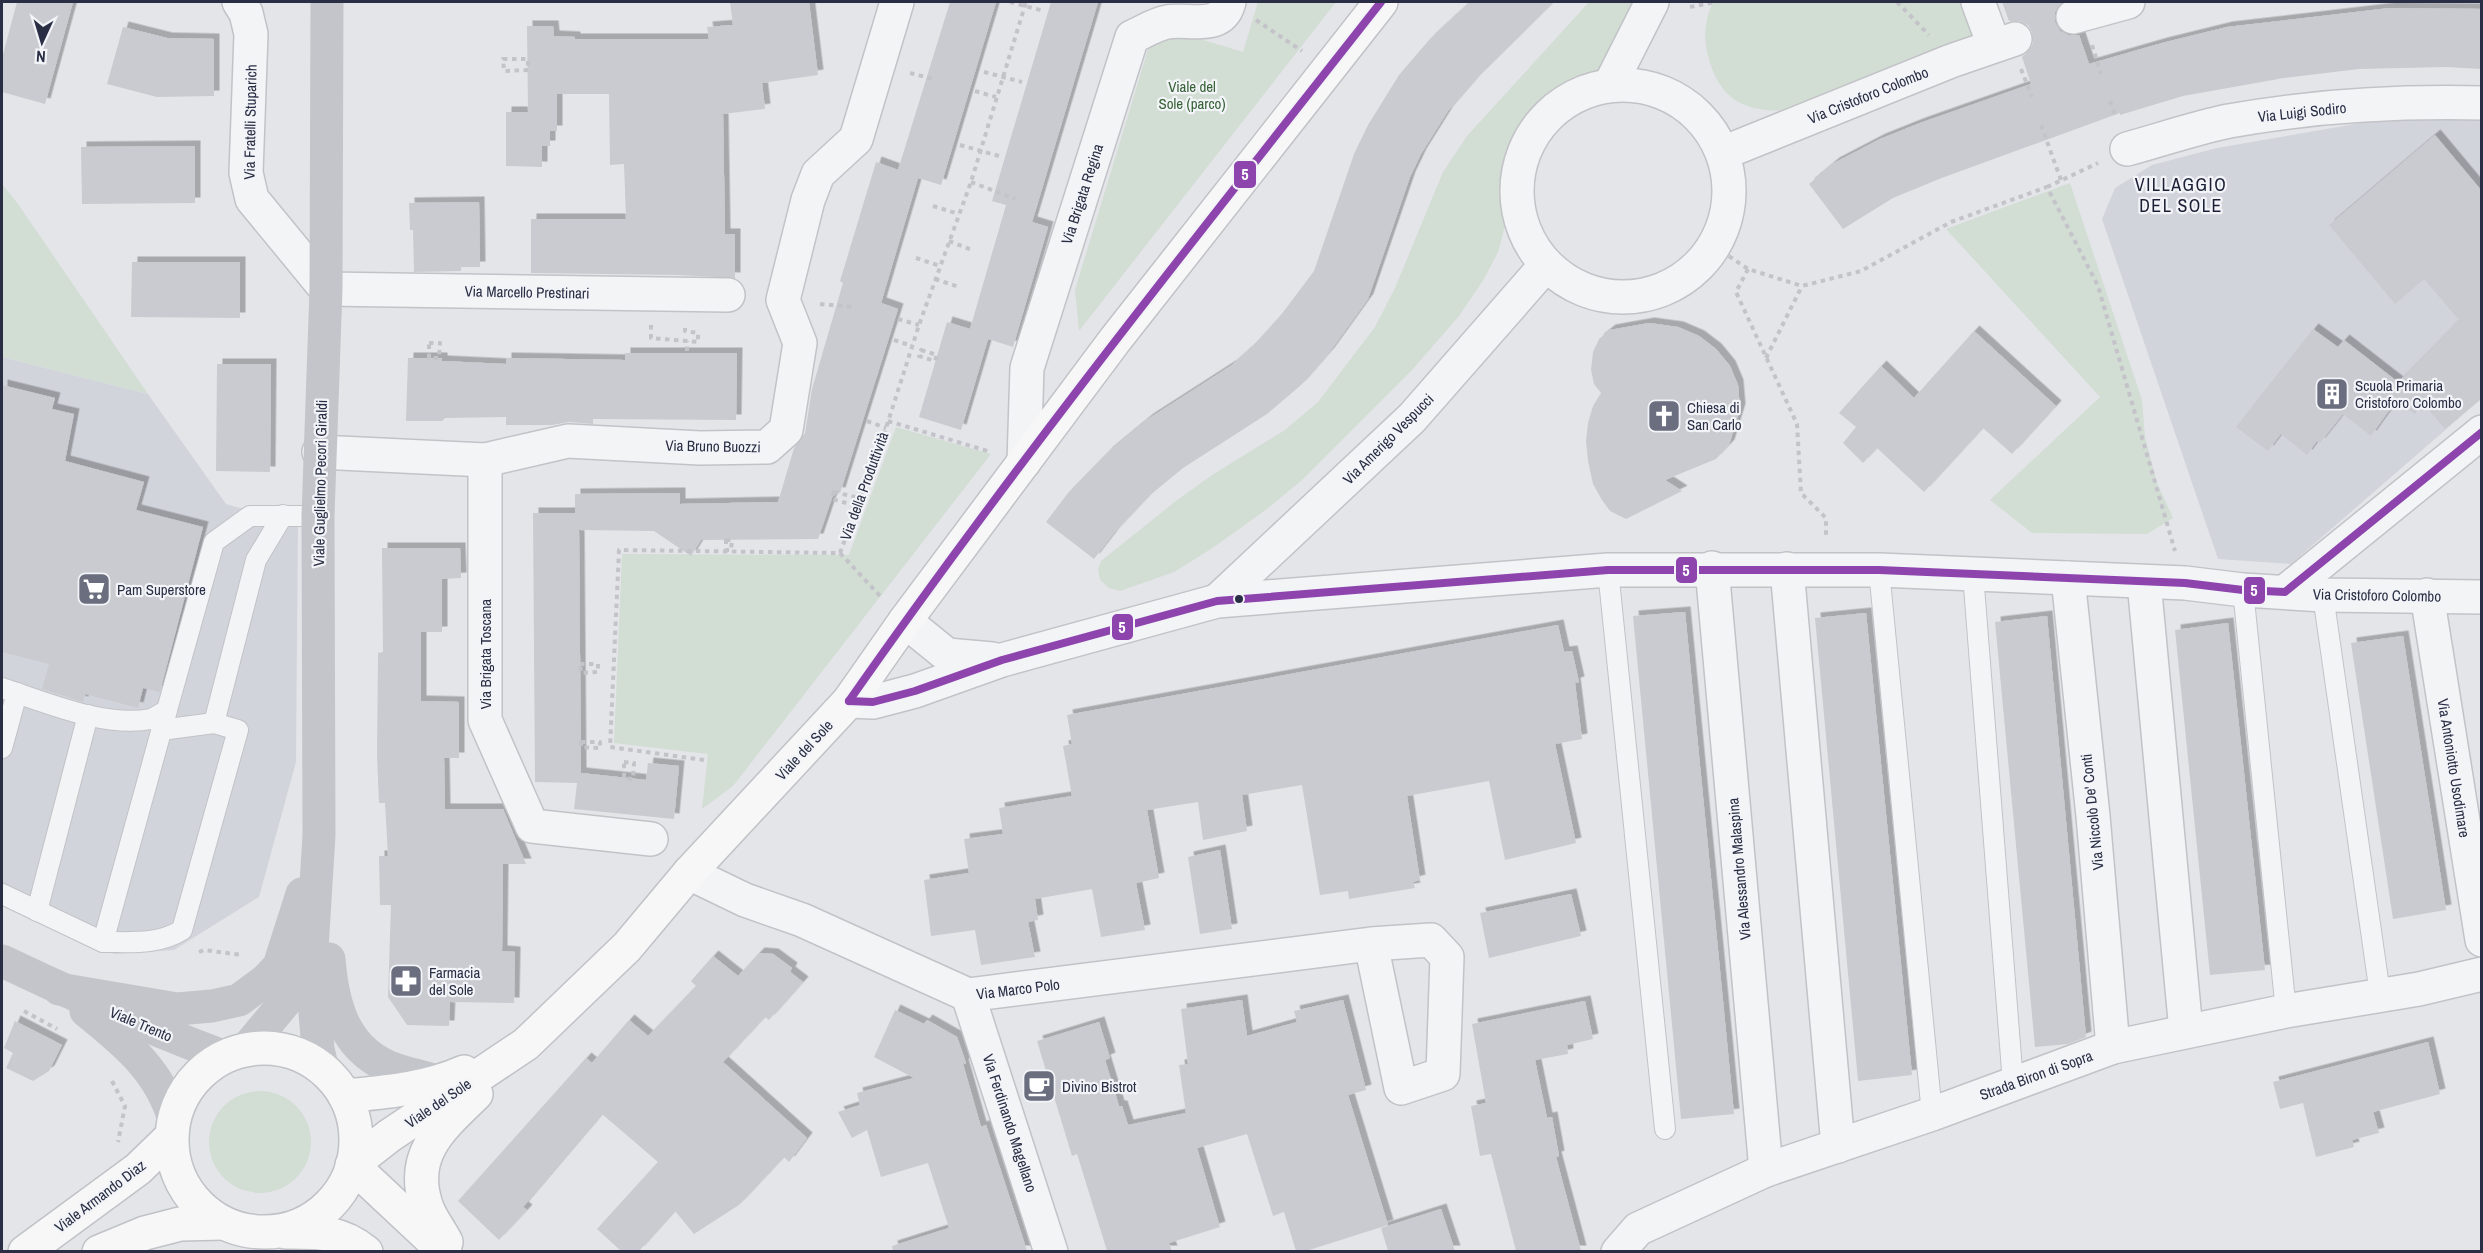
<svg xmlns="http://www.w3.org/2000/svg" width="2483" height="1253" font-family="'Archivo Narrow',sans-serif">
	<defs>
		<filter id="shadow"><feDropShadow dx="5.5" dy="-5.5" stdDeviation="0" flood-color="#0004"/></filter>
	</defs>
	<rect width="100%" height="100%" fill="#e4e5e9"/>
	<g fill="#d2d4dc">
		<polygon points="2459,119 2481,120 2481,399 2291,564 2218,559 2102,219 2115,188 2152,165 2217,148 2378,120"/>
		<polygon points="2,357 148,394 226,504 298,525 296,762 259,897 174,950 114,954 2,905"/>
	</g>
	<g fill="#d2ddd4">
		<polygon points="1258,2 1336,2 1079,331 1075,290 1150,43 1167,29 1243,52"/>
		<polygon points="1589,2 1645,2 1601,72 1584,84 1539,102 1535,106 1523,160 1498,252 1484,279 1459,316 1412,370 1302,480 1267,509 1211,549 1174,572 1120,591 1109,588 1100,580 1098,570 1101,561 1176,501 1212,475 1285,430 1318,402 1375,327 1395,288 1443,172 1467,136"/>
		<path d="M 1713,2 L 1977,2 L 1988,33 L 1807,109 C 1757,114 1722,110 1708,56 C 1703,37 1705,19 1713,2 Z"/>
		<polygon points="2070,183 2142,400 2145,437 2157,483 2173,518 2147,534 2032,533 1990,500 2100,397 1946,229"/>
		<polygon points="2,184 18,204 148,394 2,357"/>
		<polygon points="896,427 991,454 733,786 702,809 708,754 614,743 622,554 849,555"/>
		<circle cx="260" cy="1142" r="51"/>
	</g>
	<g fill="#cacbd0" filter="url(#shadow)">
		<polygon points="17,2 73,2 45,104 2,92 2,58"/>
		<polygon points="730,2 809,2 818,75 762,83 765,109 723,114 725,234 735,234 735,278 677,275 531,273 531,219 626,219 624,164 610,165 609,94 557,94 557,131 550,131 550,146 542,146 542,167 506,166 506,112 528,112 527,26 553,26 554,36 575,37 575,39 709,39 707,27 733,25"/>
		<polygon points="950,2 996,2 941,185 918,178 881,303 898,309 840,493 834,492 818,539 701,540 691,556 654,531 579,530 581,773 646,780 648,763 679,766 674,819 574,809 577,783 535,782 533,513 575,513 575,494 680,493 680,504 778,502 794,448 805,433 812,389 843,283 840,281 876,162 898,170"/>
		<polygon points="1051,2 1098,2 1032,222 1048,227 1013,347 988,339 961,430 919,417 947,322 970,329 1006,205 992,201"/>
		<polygon points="1470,2 1554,2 1474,81 1448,111 1421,154 1410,177 1368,299 1329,353 1301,385 1267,414 1183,468 1149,496 1114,533 1094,559 1046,522 1068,493 1108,452 1148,419 1232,365 1251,348 1281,315 1314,271 1354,154 1368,125 1399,75 1430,39"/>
		<polygon points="2002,2 2063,2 2055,12 2055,22 2060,31 2068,35 2079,35 2089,64 2162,43 2227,27 2390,8 2481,9 2481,69 2446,67 2359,69 2284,78 2183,96 2120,115 2120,113 1939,179 1893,198 1843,229 1809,184 1834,163 1880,139 1920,123 2031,84 2022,57 2029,51 2033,43 2032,32 2028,25 2019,21 2009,21"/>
		<polygon points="123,27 167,38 214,39 214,96 157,97 107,84"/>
		<polygon points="2435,135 2481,190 2481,399 2445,429 2422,402 2415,414 2396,401 2371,436 2343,414 2320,443 2317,441 2307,455 2281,434 2268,451 2236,427 2313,329 2338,347 2344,340 2398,382 2459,320 2424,279 2395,304 2329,225"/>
		<polygon points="195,146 195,203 82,204 81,147"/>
		<polygon points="479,202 480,267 461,267 461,271 414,272 413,230 410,230 409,203"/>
		<polygon points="132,262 240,262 240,318 131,317"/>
		<polygon points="1649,323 1678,327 1699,336 1716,349 1730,366 1738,385 1740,409 1729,445 1716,459 1665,480 1682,491 1626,519 1610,511 1602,500 1593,484 1588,461 1586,441 1588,423 1593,406 1601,393 1594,384 1591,370 1593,352 1599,339 1610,330"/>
		<polygon points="1974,331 2056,406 2012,454 1983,428 1924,492 1877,448 1863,463 1843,443 1856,427 1839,413 1881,366 1914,398"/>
		<polygon points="625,353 737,353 736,420 593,419 593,424 569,422 552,425 506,425 506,417 445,418 442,421 406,421 408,358 442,358 442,361 506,364 506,358 625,360"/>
		<polygon points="217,364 271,364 270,472 216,471"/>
		<polygon points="2,385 55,398 52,409 74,414 65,461 144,482 136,510 203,527 160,692 143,688 138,708 85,694 83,702 42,689 49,664 2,652"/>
		<polygon points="382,548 460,548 461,578 442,579 442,632 421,632 421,701 459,702 459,758 444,758 445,809 503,809 526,864 503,864 502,951 515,952 514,1003 450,1002 449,1026 407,1025 388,997 391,905 380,905 379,856 388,856 385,803 379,803 377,755 378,653 383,652"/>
		<polygon points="1685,612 1734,1114 1681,1119 1633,616"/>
		<polygon points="1866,613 1912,1075 1858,1081 1815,618"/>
		<polygon points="2047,616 2086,1037 2068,1044 2035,1047 1995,622"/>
		<polygon points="2228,623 2265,970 2210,975 2175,630"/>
		<polygon points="1558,625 1564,652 1572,651 1579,682 1575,683 1582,739 1555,744 1576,843 1505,860 1489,781 1407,796 1420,880 1413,882 1415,888 1349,899 1348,891 1320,895 1302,785 1242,795 1247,831 1203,840 1198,802 1147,810 1159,878 1136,883 1145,930 1101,937 1092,889 1035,899 1038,920 1028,922 1035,957 981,965 975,930 931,936 924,880 969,873 964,839 1003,834 999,808 1072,796 1063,746 1072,744 1067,715"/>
		<polygon points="2403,636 2446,910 2393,919 2351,643"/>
		<polygon points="1220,850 1232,929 1200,934 1188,857"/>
		<polygon points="1571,894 1581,936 1489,958 1480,913"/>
		<polygon points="759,953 773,954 792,968 790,972 803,982 769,1020 765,1017 723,1062 807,1138 789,1162 784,1157 739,1205 694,1234 675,1211 639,1251 621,1251 597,1229 658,1162 602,1114 523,1207 527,1210 499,1240 458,1201 586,1058 592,1063 629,1020 648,1036 696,986 691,981 713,956 738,976"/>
		<polygon points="1242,1000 1247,1036 1297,1022 1294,1011 1343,1000 1366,1090 1348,1095 1388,1225 1306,1251 1296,1251 1284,1212 1273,1216 1247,1134 1197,1148 1220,1227 1169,1243 1172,1251 1107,1251 1077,1154 1072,1156 1037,1041 1099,1022 1110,1058 1105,1060 1119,1106 1122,1106 1128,1125 1186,1113 1179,1065 1188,1064 1181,1009"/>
		<polygon points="1585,1001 1593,1039 1567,1045 1568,1054 1535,1060 1547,1118 1552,1117 1559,1156 1556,1157 1581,1251 1516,1251 1491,1154 1480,1156 1471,1106 1486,1103 1472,1024"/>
		<polygon points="895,1010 924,1024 927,1020 957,1037 966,1063 963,1064 981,1127 986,1125 1027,1251 893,1251 892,1246 949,1228 928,1163 881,1177 867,1130 852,1138 838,1112 860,1105 857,1093 914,1078 874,1057"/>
		<polygon points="15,1021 62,1045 49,1071 33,1081 6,1068 13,1053 4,1048"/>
		<polygon points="2428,1042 2440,1094 2373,1112 2379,1133 2352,1140 2354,1147 2316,1157 2303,1103 2280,1109 2273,1082"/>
		<polygon points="1441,1209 1455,1251 1388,1251 1381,1228"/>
	</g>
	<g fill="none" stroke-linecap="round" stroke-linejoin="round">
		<defs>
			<g id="lane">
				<polyline points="1608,570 1665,1129"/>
				<polyline points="1879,570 1932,1114"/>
				<polyline points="1973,574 2013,1083"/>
				<polyline points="2243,590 2286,1011"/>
				<polyline points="2323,595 2380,994"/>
				<path d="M 2,688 C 45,702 105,728 151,719 C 156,717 162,713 167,710 L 214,542 L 250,516 L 318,516"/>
				<polyline points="161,730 214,723"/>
				<polyline points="2,748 17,693"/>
				<polyline points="2,894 103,942 167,710"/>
				<polyline points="37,911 88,715"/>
				<path d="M 103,942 C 131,942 158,945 182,930 L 238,730 L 214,723 L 256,560 L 283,515"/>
			</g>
			<g id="street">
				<polyline points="239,2 246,13 251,34 246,173 252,199 326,289 728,295"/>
				<polyline points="1978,2 1994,45"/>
				<polyline points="2073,17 2128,2"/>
				<polyline points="1610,85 1652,2"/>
				<circle cx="1623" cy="191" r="106"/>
				<path d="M 2127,149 C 2160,140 2195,128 2229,121 C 2312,106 2397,101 2482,103"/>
				<polyline points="1723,153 1951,61 2015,39"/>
				<polyline points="319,452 485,460 568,441 700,448 767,447 786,430 800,343 783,300 808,200 818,174 856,139 897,2"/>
				<polyline points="485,460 485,720 532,826 651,839"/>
				<path d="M 1024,462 L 1027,368 L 1132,37 C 1143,32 1156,24 1167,22 C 1189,18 1221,32 1229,2"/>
				<polyline points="1712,568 1766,1170"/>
				<polyline points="1787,569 1838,1146"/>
				<polyline points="2068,578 2093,816 2113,1047"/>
				<polyline points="2144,582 2186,1031"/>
				<polyline points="2285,592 2482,432"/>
				<polyline points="2427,595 2482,940"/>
				<polyline points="1217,601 1412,418 1546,265"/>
				<polyline points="905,621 947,655 992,659"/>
				<polyline points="849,701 873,702 915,691 1002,660 1217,601 1608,570 1879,570 2185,583 2243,590 2323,595 2482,597"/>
				<polyline points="689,873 745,900 802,920 968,995 1371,944 1431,940 1447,957 1443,1074 1401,1088 1371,944"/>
				<polyline points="968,995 1051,1252"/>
				<polyline points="1618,1252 1638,1229 1766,1170 1932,1114 2113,1047 2286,1011 2419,989 2482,974"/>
			</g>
			<g id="primary">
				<circle cx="264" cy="1140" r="92"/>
				<path d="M 345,1096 C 385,1092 426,1089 464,1072"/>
				<path d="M 286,1232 C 318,1232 340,1231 366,1252"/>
				<path d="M 446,1242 C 440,1230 430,1218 426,1205 C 409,1154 442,1127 476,1094"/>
				<polyline points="25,1252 138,1169 171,1137"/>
				<polyline points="99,1252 145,1233 180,1224 223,1223"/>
				<polyline points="445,1252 352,1165 389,1136 526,1044 627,947 689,873 849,701 905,621 1115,340 1381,2"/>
			</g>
		</defs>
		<use href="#lane" stroke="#c2c3c7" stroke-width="22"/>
		<use href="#street" stroke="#c2c3c7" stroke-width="36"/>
		<use href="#primary" stroke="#c0c2c7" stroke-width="36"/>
		<g stroke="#c3c3c9" stroke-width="4" stroke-dasharray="4.5 4.5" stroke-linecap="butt">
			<polyline points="1010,2 1044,11"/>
			<polyline points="1897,2 1929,35"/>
			<polyline points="1690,7 1716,2"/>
			<polyline points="1256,20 1302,51"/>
			<polyline points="2092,45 2101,74"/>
			<polygon points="503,59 528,59 528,70 504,71"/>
			<polyline points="2021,69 2032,97"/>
			<polyline points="984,72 1022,82"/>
			<polyline points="910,73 933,79"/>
			<polyline points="975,91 996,97"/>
			<polyline points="2110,101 2116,118"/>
			<polyline points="2041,125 2061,180"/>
			<polyline points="960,145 999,156"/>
			<polyline points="971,182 1015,199"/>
			<polyline points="2047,187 2098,163"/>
			<polyline points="933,206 959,214"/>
			<polyline points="949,241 972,250"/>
			<polyline points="1714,246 1748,269 1802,286 1861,271 1951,222 2047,187 2098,286 2175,551"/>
			<polyline points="916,258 940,266"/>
			<polyline points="1748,269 1736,292 1797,424 1801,493 1826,518 1826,539"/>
			<polyline points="935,279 959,287"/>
			<polyline points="820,304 853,307"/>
			<polyline points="898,319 919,325"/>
			<polyline points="651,325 651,338 698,342 698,333 685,331 685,328"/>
			<polyline points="894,340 912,346"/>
			<polygon points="429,343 440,343 439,358 429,358"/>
			<polygon points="921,350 937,355 935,361 919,356"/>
			<polyline points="687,351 687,341"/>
			<polyline points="1766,358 1802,286"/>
			<polyline points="867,421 886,428"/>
			<polyline points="888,421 991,452"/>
			<polygon points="834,492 859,498 857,506 832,499"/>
			<polygon points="726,540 732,540 731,550 726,550"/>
			<polyline points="840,553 886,428 919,325 971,182 1026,2"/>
			<polyline points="840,553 882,598"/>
			<polygon points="580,664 598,664 598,672 581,673"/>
			<polygon points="581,742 600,742 600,748 581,747"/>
			<polyline points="704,760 610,747 619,550 840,553"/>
			<polygon points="624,762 634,763 633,779 624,778"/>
			<polyline points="199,952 204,950 242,955"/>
			<polyline points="24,1011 57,1029"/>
			<polyline points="112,1081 125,1106 118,1142"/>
			<polyline points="483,1251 484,1252"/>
		</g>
		<use href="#lane" stroke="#f3f4f6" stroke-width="20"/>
		<use href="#street" stroke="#f3f4f6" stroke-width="33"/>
		<g stroke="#c4c5ca" stroke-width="33">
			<path d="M 329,959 C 333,1009 346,1053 397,1070 C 412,1075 428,1078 442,1082"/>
			<path d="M 2,961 C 75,996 149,1028 225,1057"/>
			<polyline points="59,989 177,1009 212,1006 239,1000 267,979 279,966 302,894"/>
			<path d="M 86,1011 C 124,1042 160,1070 174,1120"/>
			<polyline points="246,1049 286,1001 311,965"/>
			<polyline points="323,1070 318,1049 311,965 319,835 318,516 326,289 327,2"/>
		</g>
		<use href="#primary" stroke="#f7f7f7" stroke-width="33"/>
		<defs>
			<g id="bus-1">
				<polyline points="849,701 873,702 915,691 1002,660 1217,601 1608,570 1879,570 2185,583 2243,590 2285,592 2482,432"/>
				<path d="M 849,701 C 1017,461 1200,232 1381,2"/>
			</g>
		</defs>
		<use href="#bus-1" stroke="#f2f4f8" stroke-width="12"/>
		<use href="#bus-1" stroke="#8e44ad" stroke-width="8"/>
	</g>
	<defs>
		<symbol id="building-square" viewBox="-11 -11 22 22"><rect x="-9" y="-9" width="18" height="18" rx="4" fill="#6a6e7e" stroke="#f2f4f8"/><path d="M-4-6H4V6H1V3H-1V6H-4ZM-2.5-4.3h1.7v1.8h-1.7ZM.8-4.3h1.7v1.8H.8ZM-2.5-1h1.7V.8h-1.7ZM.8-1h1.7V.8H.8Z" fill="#fff"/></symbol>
		<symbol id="church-square" viewBox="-11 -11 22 22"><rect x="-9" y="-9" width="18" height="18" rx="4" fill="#6a6e7e" stroke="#f2f4f8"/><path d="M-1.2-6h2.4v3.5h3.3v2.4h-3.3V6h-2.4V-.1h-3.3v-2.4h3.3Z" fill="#fff"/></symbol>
		<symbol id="supermarket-square" viewBox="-11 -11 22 22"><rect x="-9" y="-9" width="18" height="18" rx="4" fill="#6a6e7e" stroke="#f2f4f8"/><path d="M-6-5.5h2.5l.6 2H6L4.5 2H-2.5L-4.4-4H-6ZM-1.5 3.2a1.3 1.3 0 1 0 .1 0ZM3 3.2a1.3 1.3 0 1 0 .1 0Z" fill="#fff"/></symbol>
		<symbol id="pharmacy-square" viewBox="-11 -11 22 22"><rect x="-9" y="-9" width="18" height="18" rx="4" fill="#6a6e7e" stroke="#f2f4f8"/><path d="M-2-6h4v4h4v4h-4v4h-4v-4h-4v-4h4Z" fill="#fff"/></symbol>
		<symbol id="cafe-square" viewBox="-11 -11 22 22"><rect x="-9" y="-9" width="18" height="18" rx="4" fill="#6a6e7e" stroke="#f2f4f8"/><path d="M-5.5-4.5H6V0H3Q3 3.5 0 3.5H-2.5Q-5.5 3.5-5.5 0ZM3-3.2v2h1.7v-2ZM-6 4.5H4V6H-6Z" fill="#fff"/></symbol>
	</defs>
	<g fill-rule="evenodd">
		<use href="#building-square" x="2313" y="375" width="38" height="38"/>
		<use href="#church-square" x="1645" y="397" width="38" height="38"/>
		<use href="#supermarket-square" x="75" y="570" width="38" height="38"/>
		<use href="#pharmacy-square" x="387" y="962" width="38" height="38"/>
		<use href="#cafe-square" x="1020" y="1067" width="38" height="38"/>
	</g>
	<circle fill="#292e44" stroke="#f2f4f8" stroke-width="2" cx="1239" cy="599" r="5"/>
	<g text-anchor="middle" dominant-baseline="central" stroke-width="4.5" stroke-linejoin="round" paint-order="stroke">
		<g font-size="15" fill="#366135" stroke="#f2f4f8">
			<text x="1192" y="86">Viale del<tspan x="1192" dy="17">Sole (parco)</tspan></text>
		</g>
		<g font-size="15" fill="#292e44" stroke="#f2f4f8">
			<text transform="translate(1868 95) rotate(-22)">Via Cristoforo Colombo</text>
			<text transform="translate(2302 112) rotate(-6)">Via Luigi Sodiro</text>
			<text transform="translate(250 122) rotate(-89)">Via Fratelli Stuparich</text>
			<text transform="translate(1082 194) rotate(-72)">Via Brigata Regina</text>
			<text transform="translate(527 292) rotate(1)">Via Marcello Prestinari</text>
			<text transform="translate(1388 439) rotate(-45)">Via Amerigo Vespucci</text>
			<text transform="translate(713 446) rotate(1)">Via Bruno Buozzi</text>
			<text transform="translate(320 483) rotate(-89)">Viale Guglielmo Pecori Giraldi</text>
			<text transform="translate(864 486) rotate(-70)">Via della Produttività</text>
			<text transform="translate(2377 595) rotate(1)">Via Cristoforo Colombo</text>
			<text transform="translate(485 654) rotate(-90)">Via Brigata Toscana</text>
			<text transform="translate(804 750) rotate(-47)">Viale del Sole</text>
			<text transform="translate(2454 768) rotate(81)">Via Antoniotto Usodimare</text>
			<text transform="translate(2092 812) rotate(-96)">Via Niccolò De' Conti</text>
			<text transform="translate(1739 869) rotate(-95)">Via Alessandro Malaspina</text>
			<text transform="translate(1018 989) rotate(-7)">Via Marco Polo</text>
			<text transform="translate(141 1024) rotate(23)">Viale Trento</text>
			<text transform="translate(2036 1075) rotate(-20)">Strada Biron di Sopra</text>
			<text transform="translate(438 1103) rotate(-34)">Viale del Sole</text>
			<text transform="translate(1010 1123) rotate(72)">Via Ferdinando Magellano</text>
			<text transform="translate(100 1196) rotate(-37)">Viale Armando Diaz</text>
		</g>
		<g font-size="15" fill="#292e44" stroke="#f2f4f8" text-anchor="start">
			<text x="2355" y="385">Scuola Primaria<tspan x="2355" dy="17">Cristoforo Colombo</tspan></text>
			<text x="1687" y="407">Chiesa di<tspan x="1687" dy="17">San Carlo</tspan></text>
			<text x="117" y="589">Pam Superstore</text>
			<text x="429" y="972">Farmacia<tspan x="429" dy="17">del Sole</tspan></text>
			<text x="1062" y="1086">Divino Bistrot</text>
		</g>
		<g font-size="18" letter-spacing="1.5" fill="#1b1f35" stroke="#f2f4f8">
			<text x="2181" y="184">VILLAGGIO<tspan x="2181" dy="21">DEL SOLE</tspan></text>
		</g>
	</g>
	<g stroke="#f2f4f8" stroke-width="2">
		<rect x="1233" y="160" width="24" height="29" rx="6" fill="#8e44ad"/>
		<rect x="1675" y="556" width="23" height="28" rx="6" fill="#8e44ad"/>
		<rect x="2243" y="576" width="23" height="29" rx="6" fill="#8e44ad"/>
		<rect x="1111" y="613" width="23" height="28" rx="6" fill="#8e44ad"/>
	</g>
	<g font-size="16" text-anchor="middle" font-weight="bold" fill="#fff">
		<text x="1245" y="180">5</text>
		<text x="1686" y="576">5</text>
		<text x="2254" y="596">5</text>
		<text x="1122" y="633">5</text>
	</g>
	<rect width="2483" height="1253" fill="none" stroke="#292e44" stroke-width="6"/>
	<g transform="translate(42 42) rotate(184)" stroke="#f2f4f8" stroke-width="4.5" paint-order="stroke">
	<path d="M0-4.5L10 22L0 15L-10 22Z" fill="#292e44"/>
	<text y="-9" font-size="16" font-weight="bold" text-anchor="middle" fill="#292e44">N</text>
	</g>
</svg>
